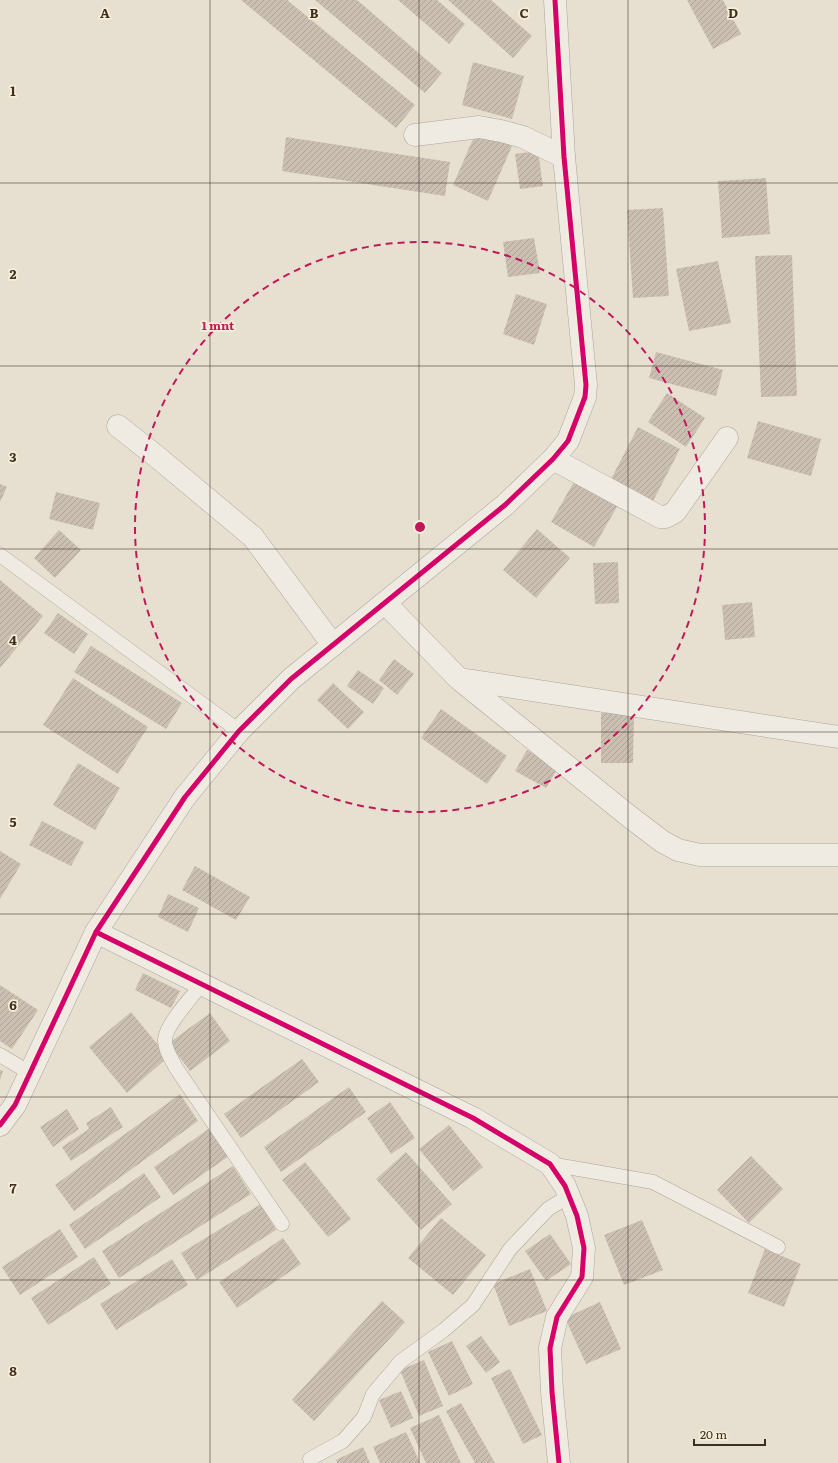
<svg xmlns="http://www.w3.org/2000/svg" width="838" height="1463" font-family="Literata,serif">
	<defs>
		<pattern id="building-hatch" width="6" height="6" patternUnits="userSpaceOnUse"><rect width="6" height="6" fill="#cbbfb2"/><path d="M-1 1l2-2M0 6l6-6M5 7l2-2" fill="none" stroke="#afa499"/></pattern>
	</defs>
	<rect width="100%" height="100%" fill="#e7e0d1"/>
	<g fill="url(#building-hatch)">
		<polygon points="241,0 287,0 415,105 396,128"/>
		<polygon points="315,0 357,0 442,73 425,93"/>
		<polygon points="398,0 437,0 465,24 449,44"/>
		<polygon points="448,0 491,0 532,36 513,58"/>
		<polygon points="687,0 723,0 741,34 713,49"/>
		<polygon points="473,62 524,76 512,119 462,105"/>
		<polygon points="477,130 512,146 488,201 453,185"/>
		<polygon points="286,137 450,162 445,196 282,171"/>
		<polygon points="538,151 543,186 520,189 515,154"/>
		<polygon points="766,178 770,234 722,238 718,181"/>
		<polygon points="663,208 669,296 633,298 627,210"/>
		<polygon points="534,238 540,273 508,277 503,242"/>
		<polygon points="792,255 797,396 761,397 755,256"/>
		<polygon points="718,261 731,323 689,331 676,269"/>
		<polygon points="516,294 547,304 534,345 503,334"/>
		<polygon points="656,352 723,370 716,396 649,378"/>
		<polygon points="667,393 705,418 686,447 648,422"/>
		<polygon points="758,421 821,439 811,476 747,458"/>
		<polygon points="638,427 680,449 651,505 609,483"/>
		<polygon points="575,480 618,505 594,547 551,522"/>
		<polygon points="0,484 7,487 0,502"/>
		<polygon points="56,492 100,503 93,530 49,519"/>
		<polygon points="537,529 570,558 536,598 503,570"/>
		<polygon points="59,530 81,550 55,578 34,558"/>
		<polygon points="618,562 619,603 595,604 593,563"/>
		<polygon points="0,580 43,616 0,668"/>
		<polygon points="752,602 755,637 725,640 722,605"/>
		<polygon points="58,613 88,634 74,654 44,633"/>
		<polygon points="91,646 182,703 166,729 74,672"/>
		<polygon points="394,659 414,674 397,695 379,680"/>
		<polygon points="358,670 384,688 373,704 347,686"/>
		<polygon points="73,678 148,727 118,774 43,725"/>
		<polygon points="333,683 364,712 348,729 317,700"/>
		<polygon points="441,709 507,756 487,784 421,738"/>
		<polygon points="601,713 634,713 633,763 601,763"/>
		<polygon points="527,750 558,768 546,788 515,771"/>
		<polygon points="78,763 120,788 95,830 53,805"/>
		<polygon points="42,821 84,842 71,866 29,845"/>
		<polygon points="0,851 21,864 0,899"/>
		<polygon points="195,866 250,897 236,920 182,890"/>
		<polygon points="168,894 199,908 188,932 158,917"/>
		<polygon points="143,973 180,991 171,1008 135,990"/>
		<polygon points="0,985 38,1010 12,1049 0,1041"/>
		<polygon points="131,1012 168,1057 127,1093 89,1047"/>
		<polygon points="210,1013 230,1041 190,1071 169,1043"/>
		<polygon points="302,1059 319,1082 241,1138 224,1114"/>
		<polygon points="0,1070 3,1071 0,1080"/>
		<polygon points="349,1087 366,1112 281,1172 264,1147"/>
		<polygon points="180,1094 198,1121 74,1211 55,1185"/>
		<polygon points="390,1102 415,1138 391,1154 367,1118"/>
		<polygon points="111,1107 123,1127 71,1161 62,1147 89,1129 86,1123"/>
		<polygon points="67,1109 79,1129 53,1147 40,1127"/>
		<polygon points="449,1125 483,1167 453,1191 419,1149"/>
		<polygon points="210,1128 229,1156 173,1195 154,1167"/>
		<polygon points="406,1152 452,1204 421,1230 376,1179"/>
		<polygon points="751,1156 783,1189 749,1223 717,1190"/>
		<polygon points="305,1162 351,1219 328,1237 282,1180"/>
		<polygon points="233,1166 251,1194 119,1278 102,1251"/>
		<polygon points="144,1173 161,1197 85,1249 69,1225"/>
		<polygon points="261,1204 276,1230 197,1280 181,1253"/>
		<polygon points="441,1218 486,1255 453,1295 408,1258"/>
		<polygon points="642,1220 663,1270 624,1285 604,1235"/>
		<polygon points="60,1229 78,1257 20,1295 2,1267"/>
		<polygon points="550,1234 571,1264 546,1281 525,1251"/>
		<polygon points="283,1238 301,1264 237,1308 219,1282"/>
		<polygon points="765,1249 801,1264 784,1307 748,1293"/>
		<polygon points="94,1257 111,1284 48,1325 31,1298"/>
		<polygon points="172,1259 188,1285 116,1330 100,1304"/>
		<polygon points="530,1269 547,1311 509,1326 493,1284"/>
		<polygon points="382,1301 405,1322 314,1421 292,1400"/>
		<polygon points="600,1302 621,1349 586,1364 565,1318"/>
		<polygon points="481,1336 500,1362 486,1373 466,1346"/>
		<polygon points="452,1341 473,1384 449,1396 428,1352"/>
		<polygon points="424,1360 443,1406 419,1416 400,1370"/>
		<polygon points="510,1369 542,1435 523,1444 491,1378"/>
		<polygon points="401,1391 413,1418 391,1428 379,1400"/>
		<polygon points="461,1403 495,1463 475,1463 446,1411"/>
		<polygon points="439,1415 461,1463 426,1463 410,1428"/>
		<polygon points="406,1432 420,1463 380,1463 373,1447"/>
		<polygon points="363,1447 370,1463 337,1463 336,1460"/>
	</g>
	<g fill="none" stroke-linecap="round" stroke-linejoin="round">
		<defs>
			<g id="service">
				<polyline points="0,555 239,731"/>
				<path d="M 202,984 C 192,997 167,1023 165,1039 C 164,1048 172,1060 176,1068 L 282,1224"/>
				<polyline points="0,1055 30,1073"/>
				<polyline points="550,1164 653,1182 778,1247"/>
				<polyline points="310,1459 343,1441 364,1417 373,1394 400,1362 444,1330 473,1305 510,1249 548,1209 569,1196"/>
			</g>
			<g id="minor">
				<polyline points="415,135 479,127 501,131 523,137 564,157"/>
				<polyline points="118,426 156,456 253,537 333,645"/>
				<polyline points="553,459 660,517 666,517 675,512 727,438"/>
				<polyline points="385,603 459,679 630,817 663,842 678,850 700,855 838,855"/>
				<polyline points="460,679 838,737"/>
				<polyline points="96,932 473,1118 550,1164 565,1186 577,1216 584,1248 582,1277 557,1317 550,1348 552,1392 559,1463"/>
				<polyline points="0,1125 15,1105 96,932 185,797 239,731 291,679 505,505 553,459 568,441 585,397 586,385 564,157 555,0"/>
			</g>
		</defs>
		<use href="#service" stroke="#ada599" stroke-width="15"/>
		<use href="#minor" stroke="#ada599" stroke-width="23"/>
		<use href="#service" stroke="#efebe3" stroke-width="14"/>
		<use href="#minor" stroke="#efebe3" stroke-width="22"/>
		<defs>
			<g id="cycleway">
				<polyline points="96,932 473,1118 550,1164 565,1186 577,1216 584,1248 582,1277 557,1317 550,1348 552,1392 559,1463"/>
				<polyline points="0,1125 15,1105 96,932 185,797 239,731 291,679 505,505 553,459 568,441 585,397 586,385 564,157 555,0"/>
			</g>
		</defs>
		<use href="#cycleway" stroke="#f7eed8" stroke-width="8"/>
		<use href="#cycleway" stroke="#d6006c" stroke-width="5"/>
	</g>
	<path fill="none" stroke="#3d2e20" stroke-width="1" stroke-opacity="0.55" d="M 210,0 L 210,1463M 419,0 L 419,1463M 628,0 L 628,1463M 0,183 L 838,183M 0,366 L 838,366M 0,549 L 838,549M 0,732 L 838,732M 0,914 L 838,914M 0,1097 L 838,1097M 0,1280 L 838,1280"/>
	<circle fill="none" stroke="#c2185b" stroke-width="2" stroke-dasharray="7 5" cx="420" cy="527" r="285"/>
	<g font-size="13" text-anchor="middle" font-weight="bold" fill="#3d2e20" stroke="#f7eed8" stroke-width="3.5" stroke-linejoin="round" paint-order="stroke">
		<text x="105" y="18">A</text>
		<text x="314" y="18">B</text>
		<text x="524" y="18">C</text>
		<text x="733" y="18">D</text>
		<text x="13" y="96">1</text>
		<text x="13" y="279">2</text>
		<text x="13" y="462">3</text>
		<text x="13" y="645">4</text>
		<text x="13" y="827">5</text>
		<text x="13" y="1010">6</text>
		<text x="13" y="1193">7</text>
		<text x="13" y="1376">8</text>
	</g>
	<circle cx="420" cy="527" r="6" fill="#c2185b" stroke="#f7eed8" stroke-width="2"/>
	<g font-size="12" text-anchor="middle" font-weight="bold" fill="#c2185b" stroke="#f7eed8" stroke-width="3.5" stroke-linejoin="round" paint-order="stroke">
		<text x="218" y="330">1 mnt</text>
	</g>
	<path d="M694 1439v6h71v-6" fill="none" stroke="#3d2e20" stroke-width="2"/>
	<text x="700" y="1439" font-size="12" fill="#3d2e20" stroke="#f7eed8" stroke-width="3" paint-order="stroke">20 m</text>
</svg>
